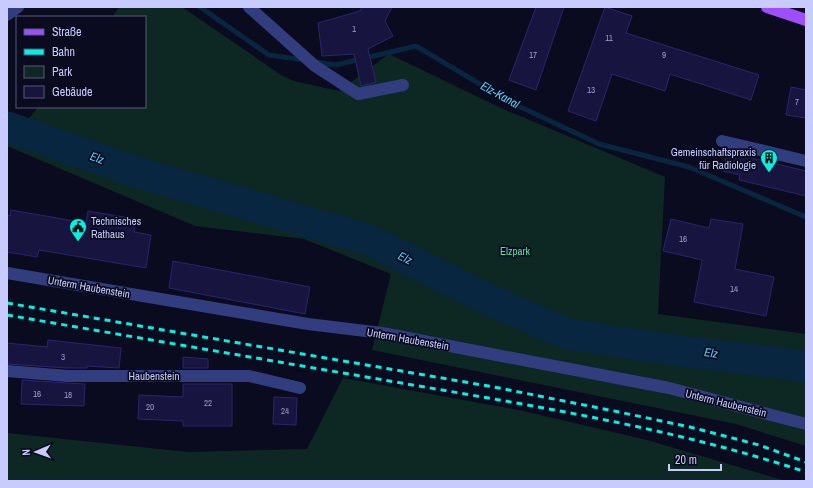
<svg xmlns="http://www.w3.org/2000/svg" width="813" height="488" font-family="'Archivo Narrow',sans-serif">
	<rect width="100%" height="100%" fill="#0a0b1e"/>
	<g fill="#0d2822">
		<polygon points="119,7 182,7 281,75 294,81 339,91 389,54 503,109 665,177 658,314 806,334 806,446 736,424 372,350 391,274 304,239 195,226 7,146 38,107 145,107 145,17 112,17"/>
		<polygon points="343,378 523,411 647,440 786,481 7,481 7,433 188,452 307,449"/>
	</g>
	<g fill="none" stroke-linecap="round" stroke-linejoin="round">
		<g stroke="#082640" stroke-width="5">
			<polyline points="200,7 269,55 305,60"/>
			<polyline points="315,62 336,65 416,46 512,103 599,144 689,167 806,217"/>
		</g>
		<polyline stroke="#082640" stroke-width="31" points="7,127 143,174 369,240 485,298 567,334 687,352 806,366"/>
	</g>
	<g fill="#171540" stroke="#28266d">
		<polygon points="362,7 392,7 385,21 393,36 368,49 376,82 361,86 354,54 322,56 318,23 360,11"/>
		<polygon points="536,7 564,7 536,90 509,80"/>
		<polygon points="605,7 632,16 626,33 759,75 751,100 670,74 665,91 612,74 596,121 568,111"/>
		<polygon points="791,87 806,90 806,118 786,115"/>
		<polygon points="727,152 806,171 806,196 739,180 740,175 723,171"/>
		<polygon points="11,210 86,223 88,211 136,219 134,232 151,235 146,268 39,250 37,257 7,252 7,215 10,216"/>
		<polygon points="671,219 709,228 711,219 743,224 735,269 774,277 766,316 694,302 702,260 663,251"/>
		<polygon points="173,261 310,287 305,314 169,288"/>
		<polygon points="48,340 121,348 119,368 87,366 87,368 68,368 7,364 7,343 47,347"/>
		<polygon points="183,357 208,359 208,368 183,368"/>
		<polygon points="22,380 67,383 85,384 84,406 21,404"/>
		<polygon points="183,384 232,384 232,426 183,426 183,421 138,419 139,395 183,397"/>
		<polygon points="274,397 297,398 296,425 273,424"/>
	</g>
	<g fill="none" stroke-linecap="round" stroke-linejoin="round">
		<g stroke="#323d80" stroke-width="12">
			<polyline points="249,7 315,66 358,94 403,85"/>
			<polyline points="7,15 18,7"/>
			<polyline points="722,141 806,161"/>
			<polyline points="7,273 308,324 382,333 669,388 806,424"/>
			<polyline points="7,371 68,376 249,376 300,388"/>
		</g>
		<polyline stroke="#9e4eff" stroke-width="12" points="767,7 806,20"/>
		<g stroke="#00f2e1" stroke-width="3" stroke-dasharray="6 5" stroke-linecap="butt">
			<polyline points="7,303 494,387 619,412 690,427 759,445 806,462"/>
			<path d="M 7,315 C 140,338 273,361 407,384 C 541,407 676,429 806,472"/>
		</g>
	</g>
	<defs>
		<symbol id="building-pin" viewBox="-11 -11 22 30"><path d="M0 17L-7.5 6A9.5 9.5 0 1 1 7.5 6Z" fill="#00f2e1" stroke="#0a0b1e"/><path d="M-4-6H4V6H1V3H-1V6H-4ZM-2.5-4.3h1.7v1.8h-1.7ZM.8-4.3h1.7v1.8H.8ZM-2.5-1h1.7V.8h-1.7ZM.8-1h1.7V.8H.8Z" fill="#111"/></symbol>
		<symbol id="civic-pin" viewBox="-11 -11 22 30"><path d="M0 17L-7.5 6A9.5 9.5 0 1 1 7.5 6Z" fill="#00f2e1" stroke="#0a0b1e"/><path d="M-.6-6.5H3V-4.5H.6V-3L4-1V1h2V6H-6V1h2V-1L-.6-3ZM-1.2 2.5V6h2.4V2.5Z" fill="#111"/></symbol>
	</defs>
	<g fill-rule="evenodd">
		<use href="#building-pin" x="759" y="148" width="20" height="27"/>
		<use href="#civic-pin" x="68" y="217" width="20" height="27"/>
	</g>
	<g text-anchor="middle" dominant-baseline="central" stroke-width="3.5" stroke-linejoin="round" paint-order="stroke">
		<g font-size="9" fill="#9b9ecf">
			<text x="354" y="29">1</text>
			<text x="609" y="38">11</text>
			<text x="533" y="55">17</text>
			<text x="664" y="55">9</text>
			<text x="591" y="90">13</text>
			<text x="797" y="102">7</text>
			<text x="683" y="239">16</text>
			<text x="734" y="289">14</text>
			<text x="63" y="357">3</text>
			<text x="37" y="394">16</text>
			<text x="68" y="395">18</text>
			<text x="208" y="403">22</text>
			<text x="150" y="407">20</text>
			<text x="285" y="411">24</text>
		</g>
		<g font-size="11" fill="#c7cbff" stroke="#0a0b1e" text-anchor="end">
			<text x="756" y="152">Gemeinschaftspraxis<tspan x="756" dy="13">für Radiologie</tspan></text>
			<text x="91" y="221" text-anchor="start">Technisches<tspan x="91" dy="13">Rathaus</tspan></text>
		</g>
		<g font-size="11" fill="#4de5a5" stroke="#0a0b1e">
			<text x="515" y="251">Elzpark</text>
		</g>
		<g font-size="11" fill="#c7cbff" stroke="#0a0b1e">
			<text transform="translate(89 287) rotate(10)">Unterm Haubenstein</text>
			<text transform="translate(408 339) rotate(10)">Unterm Haubenstein</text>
			<text x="154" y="376">Haubenstein</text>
			<text transform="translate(726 403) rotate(14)">Unterm Haubenstein</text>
		</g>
		<g font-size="12" font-style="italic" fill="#55ceff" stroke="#0a0b1e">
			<text transform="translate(500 95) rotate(29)">Elz-Kanal</text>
			<text transform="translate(97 158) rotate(19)">Elz</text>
			<text transform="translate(405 258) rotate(27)">Elz</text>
			<text transform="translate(711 353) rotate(8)">Elz</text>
		</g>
	</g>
	<rect width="813" height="488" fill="none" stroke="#c7cbff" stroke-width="16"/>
	<rect x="16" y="16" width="130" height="92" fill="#0a0b1e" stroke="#565878"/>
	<rect x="24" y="29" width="20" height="6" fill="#9e4eff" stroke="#565878"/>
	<text x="52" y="36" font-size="12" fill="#c7cbff">Straße</text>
	<rect x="24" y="49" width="20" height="6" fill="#00f2e1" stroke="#565878"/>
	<text x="52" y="56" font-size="12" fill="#c7cbff">Bahn</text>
	<rect x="24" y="66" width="20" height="12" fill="#0d2822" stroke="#565878"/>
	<text x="52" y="76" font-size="12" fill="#c7cbff">Park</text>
	<rect x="24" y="86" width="20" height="12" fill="#171540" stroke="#565878"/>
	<text x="52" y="96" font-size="12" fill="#c7cbff">Gebäude</text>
	<g transform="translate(36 452) rotate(268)" stroke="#0a0b1e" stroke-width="3" paint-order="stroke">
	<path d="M0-3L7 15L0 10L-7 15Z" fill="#c7cbff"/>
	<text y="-6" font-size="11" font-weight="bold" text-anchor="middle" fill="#c7cbff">N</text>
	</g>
	<path d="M669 464v6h52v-6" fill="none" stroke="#c7cbff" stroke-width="2"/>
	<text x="675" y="464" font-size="12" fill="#c7cbff" stroke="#0a0b1e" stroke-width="3" paint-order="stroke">20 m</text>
</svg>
